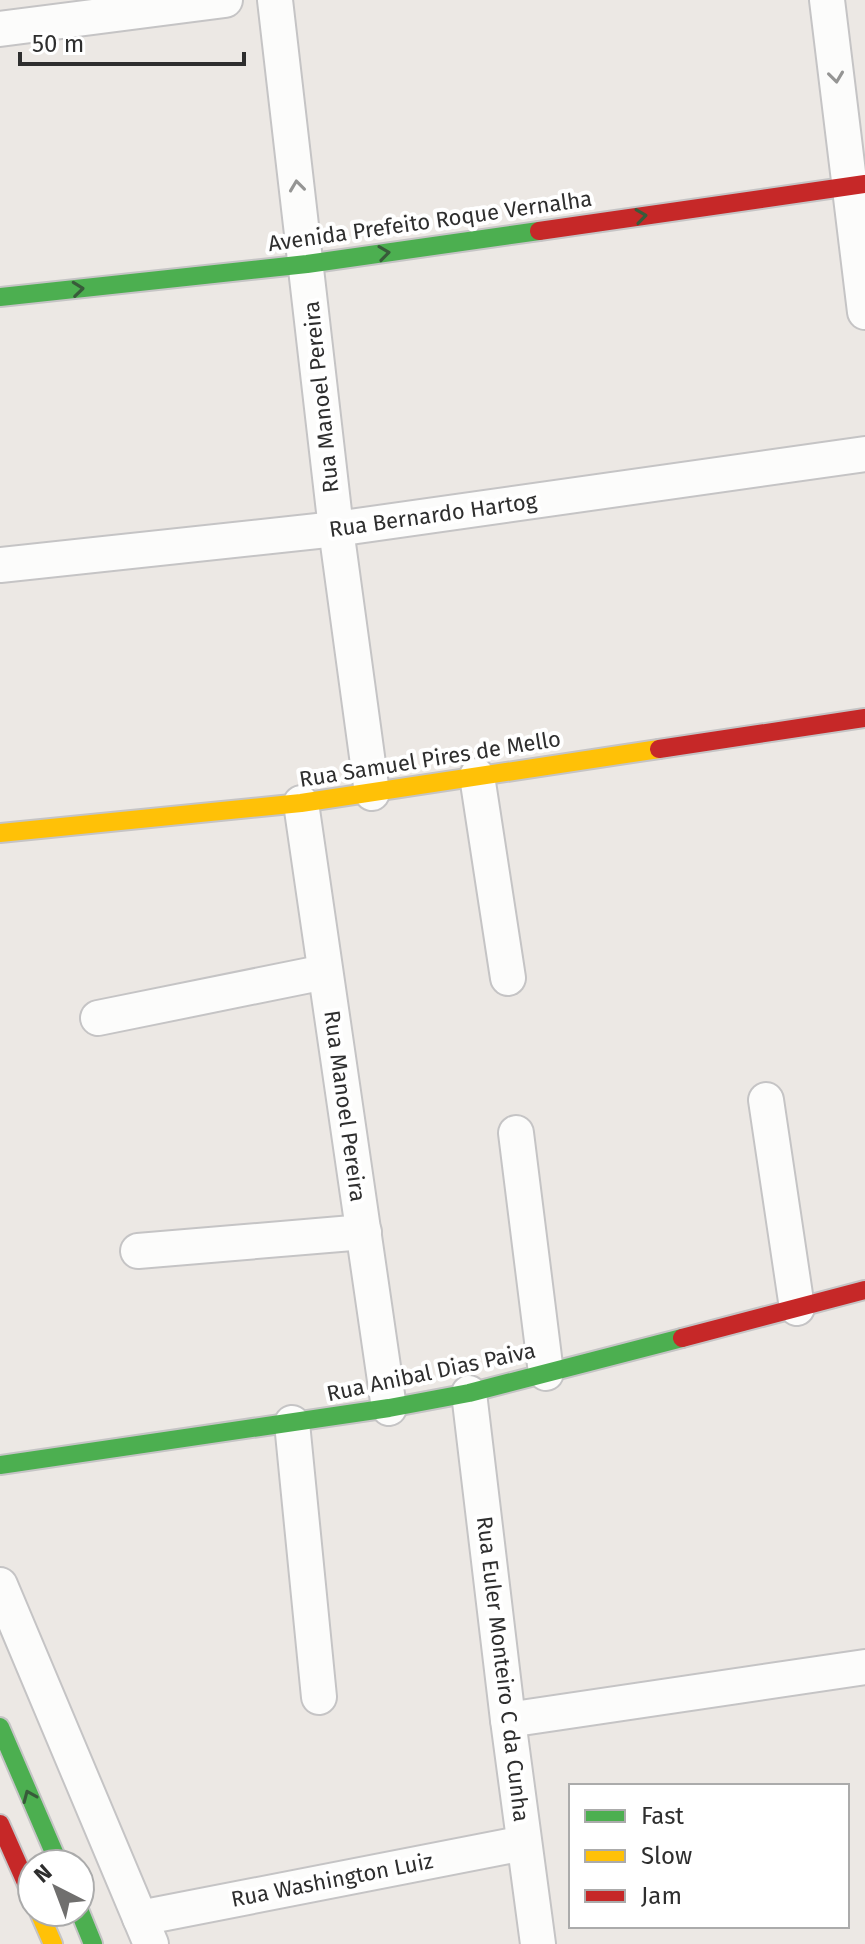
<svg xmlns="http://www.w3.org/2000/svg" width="865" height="1944" font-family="'Fira Sans',sans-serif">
	<rect width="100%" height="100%" fill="#ece8e4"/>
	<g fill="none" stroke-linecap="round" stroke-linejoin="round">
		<defs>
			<g id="street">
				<polyline points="275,0 336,529 372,793"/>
				<polyline points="827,0 865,312"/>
				<polyline points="0,29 225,0"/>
				<polyline points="0,565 336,529 865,454"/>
				<polyline points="477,776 508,978"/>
				<polyline points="301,803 389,1408"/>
				<polyline points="98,1018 325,972"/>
				<polyline points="766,1100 797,1308"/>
				<polyline points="516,1133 546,1373"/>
				<polyline points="138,1251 364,1232"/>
				<polyline points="469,1393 508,1720 538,1944"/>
				<polyline points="292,1423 319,1697"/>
				<polyline points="0,1585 151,1944"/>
				<polyline points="508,1720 865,1667"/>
				<polyline points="140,1918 524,1843"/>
			</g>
			<g id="fast">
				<polyline points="0,297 307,264 539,231"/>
				<polyline points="0,1465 389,1408 469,1393 682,1338"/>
				<polyline points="0,1727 59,1864"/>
				<polyline points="80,1912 93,1944"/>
			</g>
			<g id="slow">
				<polyline points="0,833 301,803 659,749"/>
				<polyline points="39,1912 53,1944"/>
			</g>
			<g id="jam">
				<polyline points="539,231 865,184"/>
				<polyline points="659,749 865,718"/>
				<polyline points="682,1338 865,1290"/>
				<polyline points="0,1824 32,1896"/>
			</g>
		</defs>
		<use href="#street" stroke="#c5c4c5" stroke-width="38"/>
		<use href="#fast" stroke="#c5c4c5" stroke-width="22"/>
		<use href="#slow" stroke="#c5c4c5" stroke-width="22"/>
		<use href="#jam" stroke="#c5c4c5" stroke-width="22"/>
		<use href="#street" stroke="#fcfcfb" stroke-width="34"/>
		<use href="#fast" stroke="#4caf50" stroke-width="18"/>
		<use href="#slow" stroke="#ffc107" stroke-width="18"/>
		<use href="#jam" stroke="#c62828" stroke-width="18"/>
	</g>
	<defs><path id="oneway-chevron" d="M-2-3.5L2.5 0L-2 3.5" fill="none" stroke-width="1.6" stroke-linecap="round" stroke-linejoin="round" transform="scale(2)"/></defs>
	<g stroke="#959594">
		<use href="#oneway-chevron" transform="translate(836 77) rotate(83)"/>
		<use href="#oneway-chevron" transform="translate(297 186) rotate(-97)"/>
	</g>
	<g stroke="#385b3a">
		<use href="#oneway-chevron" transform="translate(641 216) rotate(-8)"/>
		<use href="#oneway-chevron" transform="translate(384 253) rotate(-8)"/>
		<use href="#oneway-chevron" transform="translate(78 289) rotate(-6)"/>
		<use href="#oneway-chevron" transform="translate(29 1796) rotate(-113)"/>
	</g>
	<g text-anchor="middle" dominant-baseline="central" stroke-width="8" stroke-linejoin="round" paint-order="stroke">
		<g font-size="22" fill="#2e2e2e" stroke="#fff">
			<text transform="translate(430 221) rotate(-8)">Avenida Prefeito Roque Vernalha</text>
			<text transform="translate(321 397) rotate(-96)">Rua Manoel Pereira</text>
			<text transform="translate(433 515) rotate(-8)">Rua Bernardo Hartog</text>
			<text transform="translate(430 759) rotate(-9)">Rua Samuel Pires de Mello</text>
			<text transform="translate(345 1106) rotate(82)">Rua Manoel Pereira</text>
			<text transform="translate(431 1372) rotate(-12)">Rua Anibal Dias Paiva</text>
			<text transform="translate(503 1669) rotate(83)">Rua Euler Monteiro C da Cunha</text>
			<text transform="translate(332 1880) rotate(-11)">Rua Washington Luiz</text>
		</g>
	</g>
	<rect x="569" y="1784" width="280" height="144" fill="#ffffff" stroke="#ababab" stroke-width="2"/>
	<rect x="585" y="1810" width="40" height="12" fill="#4caf50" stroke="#ababab" stroke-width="2"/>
	<text x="641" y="1824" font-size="24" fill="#2e2e2e">Fast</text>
	<rect x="585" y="1850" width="40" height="12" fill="#ffc107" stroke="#ababab" stroke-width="2"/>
	<text x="641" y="1864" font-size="24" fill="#2e2e2e">Slow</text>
	<rect x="585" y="1890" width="40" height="12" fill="#c62828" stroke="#ababab" stroke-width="2"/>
	<text x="641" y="1904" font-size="24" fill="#2e2e2e">Jam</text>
	<g transform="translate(56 1888) rotate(318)"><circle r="38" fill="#ffffff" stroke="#ababab" stroke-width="2"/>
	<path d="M0-6L14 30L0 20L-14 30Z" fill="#706f6e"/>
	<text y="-12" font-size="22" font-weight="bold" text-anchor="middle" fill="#2e2e2e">N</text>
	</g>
	<path d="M20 52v12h224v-12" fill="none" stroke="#2e2e2e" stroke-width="4"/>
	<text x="32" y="52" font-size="24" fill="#2e2e2e" stroke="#ffffff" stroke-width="6" paint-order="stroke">50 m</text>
</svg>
